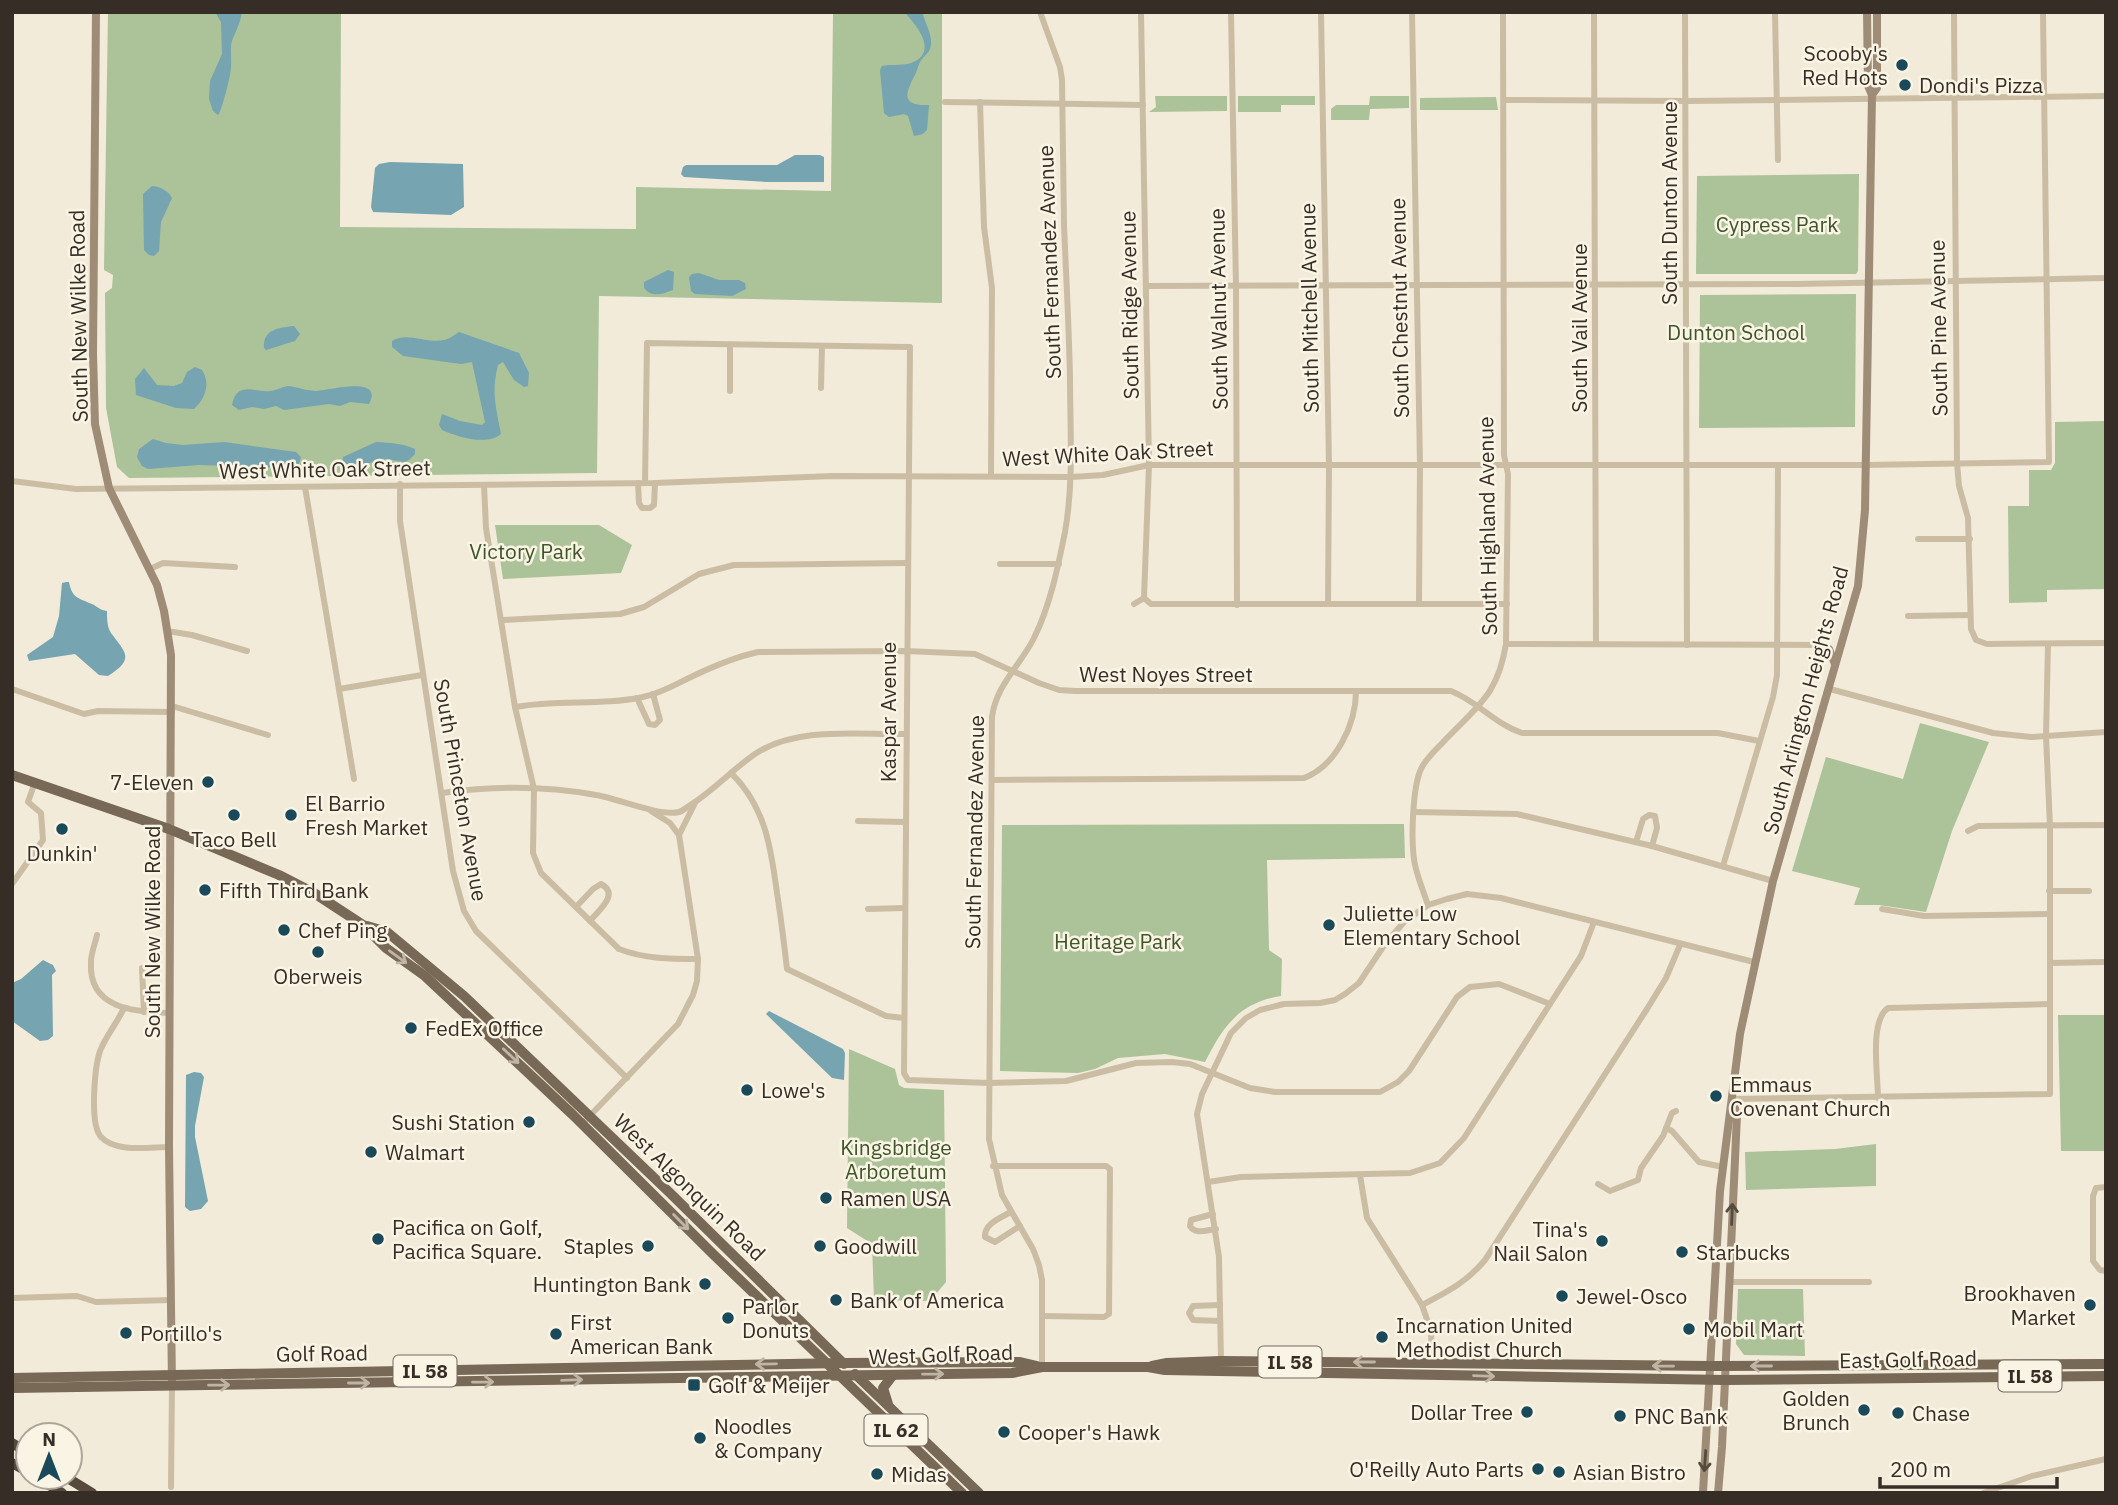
<svg xmlns="http://www.w3.org/2000/svg" width="2118" height="1505" font-family="'IBM Plex Sans',sans-serif">
	<rect width="100%" height="100%" fill="#f2ebd9"/>
	<g fill="#acc298">
		<polygon points="108,12 341,12 340,227 636,229 636,187 831,191 833,12 942,12 942,303 599,296 597,473 129,478 117,467 106,408 105,293 112,288 113,275 104,270"/>
		<polygon points="1155,96 1227,96 1227,111 1149,112 1156,107"/>
		<polygon points="1238,96 1315,96 1315,105 1281,105 1281,112 1238,112"/>
		<polygon points="1370,96 1409,96 1409,108 1370,109 1369,120 1331,120 1331,109 1336,105 1369,105"/>
		<polygon points="1496,97 1498,110 1420,110 1420,98"/>
		<polygon points="1859,174 1858,271 1856,274 1696,274 1697,176"/>
		<polygon points="1856,294 1855,427 1699,428 1700,295"/>
		<polygon points="2106,421 2106,589 2047,590 2047,602 2009,603 2008,506 2029,506 2029,470 2051,470 2055,463 2055,422"/>
		<polygon points="495,525 599,525 632,545 621,573 503,579"/>
		<polygon points="1920,723 1989,742 1952,831 1926,912 1879,905 1854,905 1860,888 1792,871 1826,757 1903,779"/>
		<path d="M 1404,824 L 1405,858 L 1267,860 L 1269,950 L 1282,959 L 1281,996 C 1239,1003 1224,1025 1205,1062 L 1165,1054 L 1118,1058 L 1095,1069 L 1078,1073 L 1000,1071 L 1002,825 Z"/>
		<polygon points="2058,1015 2106,1015 2106,1151 2061,1151"/>
		<polygon points="849,1049 895,1069 899,1085 904,1088 944,1090 946,1282 930,1301 874,1300 872,1244 847,1228"/>
		<polygon points="1876,1144 1876,1186 1746,1190 1745,1152 1835,1149"/>
		<polygon points="1738,1289 1803,1289 1805,1356 1744,1355 1736,1344"/>
	</g>
	<g fill="#76a4b0">
		<path d="M 215,12 L 242,12 C 240,23 237,29 233,38 C 229,47 232,58 231,67 C 231,74 222,111 218,115 L 213,111 L 209,99 L 210,81 L 222,54 L 221,22 Z"/>
		<path d="M 904,12 L 922,12 C 925,22 932,34 931,45 C 930,52 926,54 922,59 C 918,64 918,69 915,75 C 904,95 902,106 929,105 L 927,130 L 923,134 L 914,136 L 908,116 L 904,114 L 889,117 L 884,113 L 880,70 L 882,66 C 891,64 901,66 911,63 C 940,53 916,24 904,12 Z"/>
		<polygon points="795,155 820,155 824,157 824,182 768,182 684,177 681,174 683,167 686,165 777,165"/>
		<polygon points="390,162 463,164 464,207 451,215 373,212 371,207 375,168 379,164"/>
		<path d="M 152,186 C 159,186 169,191 172,198 L 161,222 L 159,251 L 154,256 L 149,255 L 144,250 L 143,194 Z"/>
		<path d="M 668,270 L 674,272 L 673,290 C 662,294 652,298 644,288 L 644,282 Z"/>
		<polygon points="699,273 719,280 739,280 745,283 746,289 732,296 695,294 691,291 689,277 692,274"/>
		<path d="M 294,326 L 300,334 L 295,341 L 266,350 L 264,348 C 263,329 278,328 294,326 Z"/>
		<path d="M 459,332 L 519,353 L 529,373 L 528,386 L 524,387 L 514,380 L 503,362 L 498,365 C 491,392 496,407 501,434 C 487,446 458,437 442,430 L 439,425 L 442,414 L 460,421 L 482,425 L 485,422 L 472,362 L 461,364 L 403,356 L 392,347 L 392,341 C 408,331 426,344 444,340 C 450,339 454,335 459,332 Z"/>
		<path d="M 195,367 L 202,370 C 211,384 205,399 194,409 L 176,408 L 136,395 L 135,379 L 144,368 L 157,385 L 174,386 L 182,383 L 187,372 Z"/>
		<path d="M 288,386 C 298,387 307,391 316,391 C 326,391 385,374 369,404 L 350,402 L 340,406 L 329,404 L 284,410 L 276,406 L 264,409 L 252,407 L 239,410 L 232,405 C 237,380 255,393 271,391 C 277,390 282,387 288,386 Z"/>
		<polygon points="153,439 166,443 183,445 224,442 296,452 301,457 299,464 293,468 199,465 148,469 142,466 137,457 139,449"/>
		<path d="M 376,442 C 390,443 402,443 415,449 L 415,454 L 409,460 L 404,462 L 386,459 L 357,466 L 342,463 L 343,457 Z"/>
		<path d="M 66,582 L 69,582 C 72,598 78,598 92,604 C 98,607 100,610 107,611 C 107,618 107,627 111,633 C 126,653 135,659 108,676 L 99,675 L 75,654 L 29,661 L 27,655 L 53,637 L 59,616 L 62,583 Z"/>
		<polygon points="43,960 53,965 56,971 52,975 53,1036 48,1040 40,1041 12,1021 12,983 21,979"/>
		<polygon points="769,1011 843,1049 845,1053 844,1080 832,1078 766,1014"/>
		<polygon points="194,1072 201,1073 204,1077 195,1126 195,1137 208,1201 201,1209 190,1211 185,1207 186,1075"/>
	</g>
	<g fill="none" stroke-linecap="round" stroke-linejoin="round">
		<g stroke="#cbbda4" stroke-width="6">
			<path d="M 1040,12 L 1060,67 L 1062,80 C 1063,128 1063,176 1064,224 C 1066,275 1069,326 1070,378 C 1070,429 1074,481 1065,532 C 1058,567 1050,606 1034,638 C 1020,666 996,685 992,717 L 989,1139 L 1002,1195 L 1033,1249 L 1039,1265 L 1042,1280 L 1042,1367"/>
			<polyline points="1141,12 1149,465 1144,598"/>
			<polyline points="1231,12 1236,286 1237,605"/>
			<polyline points="1321,12 1329,465 1328,604"/>
			<polyline points="1412,12 1420,465 1419,604"/>
			<polyline points="1594,12 1596,644"/>
			<polyline points="1685,12 1687,645"/>
			<polyline points="1775,12 1778,160"/>
			<polyline points="1954,12 1957,463 1959,486 1968,518 1971,629 1976,640 1987,644 2106,643"/>
			<polyline points="1505,100 1687,101 2106,96"/>
			<polyline points="945,102 1143,105"/>
			<polyline points="980,102 984,227 992,288 991,476"/>
			<polyline points="1146,286 1797,284 2106,278"/>
			<polyline points="730,346 730,391"/>
			<polyline points="821,388 822,346"/>
			<polyline points="12,481 76,489 655,483 833,476 1071,477 1103,475 1149,465 1865,465 2049,462 2043,12"/>
			<polyline points="638,483 639,503 642,508 650,508 654,505 655,483"/>
			<polyline points="645,483 647,343 910,347 904,1073 908,1080 989,1083 1066,1081 1136,1063 1172,1062 1190,1064 1250,1088 1275,1092 1380,1092 1398,1082 1409,1071 1457,997 1470,987 1499,984 1550,1004"/>
			<polyline points="400,484 400,521 453,871 464,911 476,931 627,1078"/>
			<path d="M 484,485 L 486,528 L 515,707 L 534,789 L 533,853 L 541,873 L 619,949 C 645,959 670,959 698,959"/>
			<polyline points="305,487 354,779"/>
			<polyline points="1918,539 1970,539"/>
			<polyline points="1000,564 1059,564"/>
			<polyline points="150,569 163,563 235,567"/>
			<polyline points="1144,598 1151,604 1507,604"/>
			<polyline points="1134,604 1144,598"/>
			<polyline points="1908,616 1970,615"/>
			<polyline points="503,620 620,614 644,607 699,574 734,565 907,563"/>
			<polyline points="167,631 192,635 247,651"/>
			<polyline points="1506,644 1822,645"/>
			<polyline points="12,689 84,714 98,711 172,712"/>
			<polyline points="339,689 422,675"/>
			<polyline points="1830,689 1993,733 2031,737 2106,732"/>
			<polyline points="637,698 649,724 655,725 660,720 653,694"/>
			<polyline points="172,706 268,735"/>
			<path d="M 515,707 C 558,699 601,706 643,697 C 662,693 676,684 693,676 C 714,666 735,657 758,652 L 906,651 L 975,654 L 1039,683 L 1059,690 L 1075,691 L 1451,691 C 1477,701 1495,724 1522,733 L 1718,733 L 1759,741"/>
			<path d="M 731,773 C 765,806 771,847 777,893 C 781,918 784,943 787,969 L 886,1016 L 904,1018"/>
			<path d="M 992,780 L 1304,778 C 1336,766 1356,724 1356,691"/>
			<path d="M 442,793 C 492,786 546,786 596,795 C 616,798 660,817 679,812 C 683,811 688,806 692,804 C 715,789 733,769 755,754 C 796,726 858,735 906,734"/>
			<polyline points="1414,812 1517,814 1652,846 1773,881"/>
			<polyline points="858,821 905,822"/>
			<polyline points="1968,831 1978,826 2106,825"/>
			<polyline points="679,835 695,803"/>
			<polyline points="1636,842 1643,819 1649,815 1655,816 1657,828 1652,846"/>
			<polyline points="1723,866 1773,697 1777,675 1778,465"/>
			<polyline points="12,884 43,840 41,813 28,802 35,782"/>
			<polyline points="2049,891 2089,891"/>
			<path d="M 1428,905 C 1424,893 1419,881 1416,869 C 1410,848 1412,785 1422,767 C 1428,756 1439,747 1447,738 C 1480,704 1498,693 1506,644 L 1508,474 L 1504,455 L 1503,12"/>
			<path d="M 576,907 L 593,889 L 601,884 C 620,894 599,910 590,921"/>
			<polyline points="868,909 904,908"/>
			<polyline points="1882,909 1924,916 2049,914"/>
			<path d="M 97,935 C 95,944 91,953 91,962 C 88,1009 135,1012 169,1013"/>
			<polyline points="2050,963 2104,962"/>
			<polyline points="142,968 144,1012"/>
			<path d="M 124,1008 C 117,1023 106,1036 100,1051 C 95,1066 89,1124 101,1137 C 116,1153 149,1147 169,1147"/>
			<path d="M 1878,1098 C 1878,1076 1869,1021 1888,1008 L 2050,1004"/>
			<polyline points="1733,1099 2050,1094 2050,826 2046,736 2048,644"/>
			<polyline points="582,1124 678,1024 693,995 697,981 698,959 679,835 670,823 651,811"/>
			<polyline points="1666,1128 1672,1131 1699,1162 1723,1167"/>
			<polyline points="993,1166 1106,1166 1110,1169 1109,1314 1104,1317 1043,1316"/>
			<polyline points="1360,1175 1367,1218 1422,1305 1431,1331 1432,1365"/>
			<polyline points="1208,1182 1241,1177 1410,1173 1440,1163 1464,1138 1550,1004 1581,956 1594,922"/>
			<polyline points="1598,1184 1610,1191 1638,1180 1641,1168 1663,1136 1672,1113 1676,1111"/>
			<polyline points="2106,1187 2096,1188 2093,1196 2093,1261 2100,1270 2106,1271"/>
			<path d="M 1011,1212 C 1000,1218 984,1224 985,1237 L 995,1242 L 1020,1226"/>
			<path d="M 1213,1214 L 1191,1220 L 1190,1226 C 1195,1235 1207,1230 1216,1229"/>
			<polyline points="1729,1282 1869,1282"/>
			<polyline points="12,1298 77,1296 96,1302 171,1300"/>
			<polyline points="1220,1305 1193,1306 1189,1313 1193,1320 1220,1321"/>
			<path d="M 1422,1305 C 1447,1292 1467,1282 1485,1260 L 1647,1009 L 1666,978 L 1680,945"/>
			<polyline points="1221,1362 1219,1257 1197,1114 1202,1094 1231,1033 1246,1018 1260,1010 1284,1004 1320,1003 1335,1000 1345,994 1359,983 1385,944 1404,922 1428,905 1447,899 1467,894 1501,898 1754,962"/>
			<polyline points="171,1487 172,1385"/>
			<polyline points="1983,1493 2032,1476 2106,1459"/>
		</g>
		<g stroke="#9e8c76" stroke-width="8">
			<polyline points="96,12 93,354 95,424 109,488 157,585 164,611 171,655 169,1147 172,1385"/>
			<polyline points="1872,95 1877,88 1877,12"/>
			<polyline points="1822,645 1829,649 1835,664"/>
			<polyline points="1703,1493 1720,1191 1740,1034 1773,881 1858,586 1865,510 1872,95 1868,86 1867,12"/>
			<polyline points="1718,1493 1722,1447 1737,1115 1733,1102"/>
		</g>
		<g stroke="#786856" stroke-width="10">
			<polyline points="12,775 169,829 279,875 314,893 363,925 386,948 425,976 572,1114 714,1255 962,1493"/>
			<polyline points="367,926 387,932 464,996 669,1192 844,1364"/>
			<polyline points="1152,1366 1167,1363 1221,1361 1711,1366 2106,1364"/>
			<polyline points="855,1374 979,1493"/>
			<polyline points="12,1378 843,1363 1020,1362 1037,1366"/>
			<polyline points="12,1388 1012,1373 1042,1367 1148,1367 1165,1370 1725,1380 2106,1376"/>
			<polyline points="888,1404 883,1388 893,1375"/>
		</g>
		<g stroke="#574a3d" stroke-width="10">
			<polyline points="12,1443 28,1453"/>
			<polyline points="12,1463 28,1472"/>
			<polyline points="36,1477 62,1493"/>
			<polyline points="66,1477 92,1493"/>
		</g>
	</g>
	<defs><path id="oneway-shaft" d="M-6 0H5M1.5-3L5.5 0L1.5 3" fill="none" stroke-width="1.6" stroke-linecap="round" stroke-linejoin="round" transform="scale(1.75)"/></defs>
	<g stroke="#c0b5a5">
		<use href="#oneway-shaft" transform="translate(398 957) rotate(36)"/>
		<use href="#oneway-shaft" transform="translate(511 1056) rotate(43)"/>
		<use href="#oneway-shaft" transform="translate(681 1222) rotate(45)"/>
		<use href="#oneway-shaft" transform="translate(1364 1362) rotate(180)"/>
		<use href="#oneway-shaft" transform="translate(766 1364) rotate(179)"/>
		<use href="#oneway-shaft" transform="translate(1663 1366) rotate(-179)"/>
		<use href="#oneway-shaft" transform="translate(1761 1366) rotate(180)"/>
		<use href="#oneway-shaft" transform="translate(933 1374) rotate(-1)"/>
		<use href="#oneway-shaft" transform="translate(1484 1376) rotate(2)"/>
		<use href="#oneway-shaft" transform="translate(572 1380) rotate(-2)"/>
		<use href="#oneway-shaft" transform="translate(483 1382) rotate(-1)"/>
		<use href="#oneway-shaft" transform="translate(359 1383)"/>
		<use href="#oneway-shaft" transform="translate(219 1385) rotate(-1)"/>
	</g>
	<g stroke="#554a3e">
		<use href="#oneway-shaft" transform="translate(1732 1214) rotate(-88)"/>
		<use href="#oneway-shaft" transform="translate(1705 1461) rotate(94)"/>
	</g>
	<g fill="#1a4959" stroke="#faf4e5" stroke-width="2.5">
		<circle cx="1902" cy="65" r="7"/>
		<circle cx="1905" cy="85" r="7"/>
		<circle cx="208" cy="782" r="7"/>
		<circle cx="234" cy="815" r="7"/>
		<circle cx="291" cy="815" r="7"/>
		<circle cx="62" cy="829" r="7"/>
		<circle cx="205" cy="890" r="7"/>
		<circle cx="1329" cy="925" r="7"/>
		<circle cx="284" cy="930" r="7"/>
		<circle cx="318" cy="952" r="7"/>
		<circle cx="411" cy="1028" r="7"/>
		<circle cx="747" cy="1090" r="7"/>
		<circle cx="1716" cy="1096" r="7"/>
		<circle cx="529" cy="1122" r="7"/>
		<circle cx="371" cy="1152" r="7"/>
		<circle cx="826" cy="1198" r="7"/>
		<circle cx="378" cy="1239" r="7"/>
		<circle cx="1602" cy="1241" r="7"/>
		<circle cx="648" cy="1246" r="7"/>
		<circle cx="820" cy="1246" r="7"/>
		<circle cx="1682" cy="1252" r="7"/>
		<circle cx="705" cy="1284" r="7"/>
		<circle cx="1562" cy="1296" r="7"/>
		<circle cx="836" cy="1300" r="7"/>
		<circle cx="2090" cy="1305" r="7"/>
		<circle cx="728" cy="1318" r="7"/>
		<circle cx="1689" cy="1329" r="7"/>
		<circle cx="126" cy="1333" r="7"/>
		<circle cx="556" cy="1334" r="7"/>
		<circle cx="1382" cy="1337" r="7"/>
		<rect x="687" y="1378" width="14" height="14" rx="3.5"/>
		<circle cx="1864" cy="1410" r="7"/>
		<circle cx="1527" cy="1412" r="7"/>
		<circle cx="1898" cy="1413" r="7"/>
		<circle cx="1620" cy="1416" r="7"/>
		<circle cx="1004" cy="1432" r="7"/>
		<circle cx="700" cy="1438" r="7"/>
		<circle cx="1538" cy="1469" r="7"/>
		<circle cx="1559" cy="1472" r="7"/>
		<circle cx="877" cy="1474" r="7"/>
	</g>
	<g text-anchor="middle" dominant-baseline="central" stroke-width="5" stroke-linejoin="round" paint-order="stroke">
		<g fill="#faf4e5" stroke="#71695f" stroke-width="2">
			<rect x="1258.5" y="1346.5" width="63" height="31" rx="5"/>
			<rect x="393.5" y="1355.5" width="63" height="31" rx="5"/>
			<rect x="1998.5" y="1360.5" width="63" height="31" rx="5"/>
			<rect x="864.5" y="1414.5" width="63" height="31" rx="5"/>
		</g>
		<g font-size="19" font-weight="bold" fill="#362e26">
			<text x="1290" y="1362">IL 58</text>
			<text x="425" y="1371">IL 58</text>
			<text x="2030" y="1376">IL 58</text>
			<text x="896" y="1430">IL 62</text>
		</g>
		<g font-size="21" fill="#362e26" stroke="#faf4e5" text-anchor="start">
			<text x="1888" y="53" text-anchor="end">Scooby's<tspan x="1888" dy="24">Red Hots</tspan></text>
			<text x="1919" y="85">Dondi's Pizza</text>
			<text x="194" y="782" text-anchor="end">7-Eleven</text>
			<text x="305" y="803">El Barrio<tspan x="305" dy="24">Fresh Market</tspan></text>
			<text x="234" y="839" text-anchor="middle">Taco Bell</text>
			<text x="62" y="853" text-anchor="middle">Dunkin'</text>
			<text x="219" y="890">Fifth Third Bank</text>
			<text x="1343" y="913">Juliette Low<tspan x="1343" dy="24">Elementary School</tspan></text>
			<text x="298" y="930">Chef Ping</text>
			<text x="318" y="976" text-anchor="middle">Oberweis</text>
			<text x="425" y="1028">FedEx Office</text>
			<text x="1730" y="1084">Emmaus<tspan x="1730" dy="24">Covenant Church</tspan></text>
			<text x="761" y="1090">Lowe's</text>
			<text x="515" y="1122" text-anchor="end">Sushi Station</text>
			<text x="385" y="1152">Walmart</text>
			<text x="840" y="1198">Ramen USA</text>
			<text x="392" y="1227">Pacifica on Golf,<tspan x="392" dy="24">Pacifica Square.</tspan></text>
			<text x="1588" y="1229" text-anchor="end">Tina's<tspan x="1588" dy="24">Nail Salon</tspan></text>
			<text x="634" y="1246" text-anchor="end">Staples</text>
			<text x="834" y="1246">Goodwill</text>
			<text x="1696" y="1252">Starbucks</text>
			<text x="691" y="1284" text-anchor="end">Huntington Bank</text>
			<text x="2076" y="1293" text-anchor="end">Brookhaven<tspan x="2076" dy="24">Market</tspan></text>
			<text x="1576" y="1296">Jewel-Osco</text>
			<text x="850" y="1300">Bank of America</text>
			<text x="742" y="1306">Parlor<tspan x="742" dy="24">Donuts</tspan></text>
			<text x="570" y="1322">First<tspan x="570" dy="24">American Bank</tspan></text>
			<text x="1396" y="1325">Incarnation United<tspan x="1396" dy="24">Methodist Church</tspan></text>
			<text x="1703" y="1329">Mobil Mart</text>
			<text x="140" y="1333">Portillo's</text>
			<text x="708" y="1385">Golf &amp; Meijer</text>
			<text x="1850" y="1398" text-anchor="end">Golden<tspan x="1850" dy="24">Brunch</tspan></text>
			<text x="1513" y="1412" text-anchor="end">Dollar Tree</text>
			<text x="1912" y="1413">Chase</text>
			<text x="1634" y="1416">PNC Bank</text>
			<text x="714" y="1426">Noodles<tspan x="714" dy="24">&amp; Company</tspan></text>
			<text x="1018" y="1432">Cooper's Hawk</text>
			<text x="1524" y="1469" text-anchor="end">O'Reilly Auto Parts</text>
			<text x="1573" y="1472">Asian Bistro</text>
			<text x="891" y="1474">Midas</text>
		</g>
		<g font-size="21" fill="#362e26" stroke="#faf4e5">
			<text transform="translate(1669 203) rotate(-90)">South Dunton Avenue</text>
			<text transform="translate(1049 262) rotate(-92)">South Fernandez Avenue</text>
			<text transform="translate(1129 305) rotate(-91)">South Ridge Avenue</text>
			<text transform="translate(1309 308) rotate(-91)">South Mitchell Avenue</text>
			<text transform="translate(1399 308) rotate(-91)">South Chestnut Avenue</text>
			<text transform="translate(1218 309) rotate(-91)">South Walnut Avenue</text>
			<text transform="translate(78 316) rotate(-91)">South New Wilke Road</text>
			<text transform="translate(1579 328) rotate(-90)">South Vail Avenue</text>
			<text transform="translate(1938 328) rotate(-91)">South Pine Avenue</text>
			<text transform="translate(1108 453) rotate(-3)">West White Oak Street</text>
			<text transform="translate(325 469) rotate(-1)">West White Oak Street</text>
			<text transform="translate(1487 526) rotate(-91)">South Highland Avenue</text>
			<text x="1166" y="674">West Noyes Street</text>
			<text transform="translate(1805 700) rotate(-75)">South Arlington Heights Road</text>
			<text transform="translate(888 712) rotate(-90)">Kaspar Avenue</text>
			<text transform="translate(461 790) rotate(80)">South Princeton Avenue</text>
			<text transform="translate(974 832) rotate(-89)">South Fernandez Avenue</text>
			<text transform="translate(152 932) rotate(-90)">South New Wilke Road</text>
			<text transform="translate(690 1187) rotate(44)">West Algonquin Road</text>
			<text transform="translate(322 1353) rotate(-1)">Golf Road</text>
			<text transform="translate(941 1354) rotate(-2)">West Golf Road</text>
			<text transform="translate(1908 1359) rotate(-1)">East Golf Road</text>
		</g>
		<g font-size="21" fill="#3d5529" stroke="#faf4e5">
			<text x="1777" y="224">Cypress Park</text>
			<text x="1736" y="332">Dunton School</text>
			<text x="526" y="551">Victory Park</text>
			<text x="1118" y="941">Heritage Park</text>
			<text x="896" y="1147">Kingsbridge<tspan x="896" dy="24">Arboretum</tspan></text>
		</g>
	</g>
	<rect width="2118" height="1505" fill="none" stroke="#362e26" stroke-width="28"/>
	<g transform="translate(49 1456)"><circle r="33" fill="#faf4e5" stroke="#aca599" stroke-width="2"/>
	<path d="M0-5L12 26L0 18L-12 26Z" fill="#1a4959"/>
	<text y="-10" font-size="19" font-weight="bold" text-anchor="middle" fill="#362e26">N</text>
	</g>
	<path d="M1880 1477v10h177v-10" fill="none" stroke="#362e26" stroke-width="3.5"/>
	<text x="1890" y="1477" font-size="21" fill="#362e26" stroke="#faf4e5" stroke-width="5" paint-order="stroke">200 m</text>
</svg>
